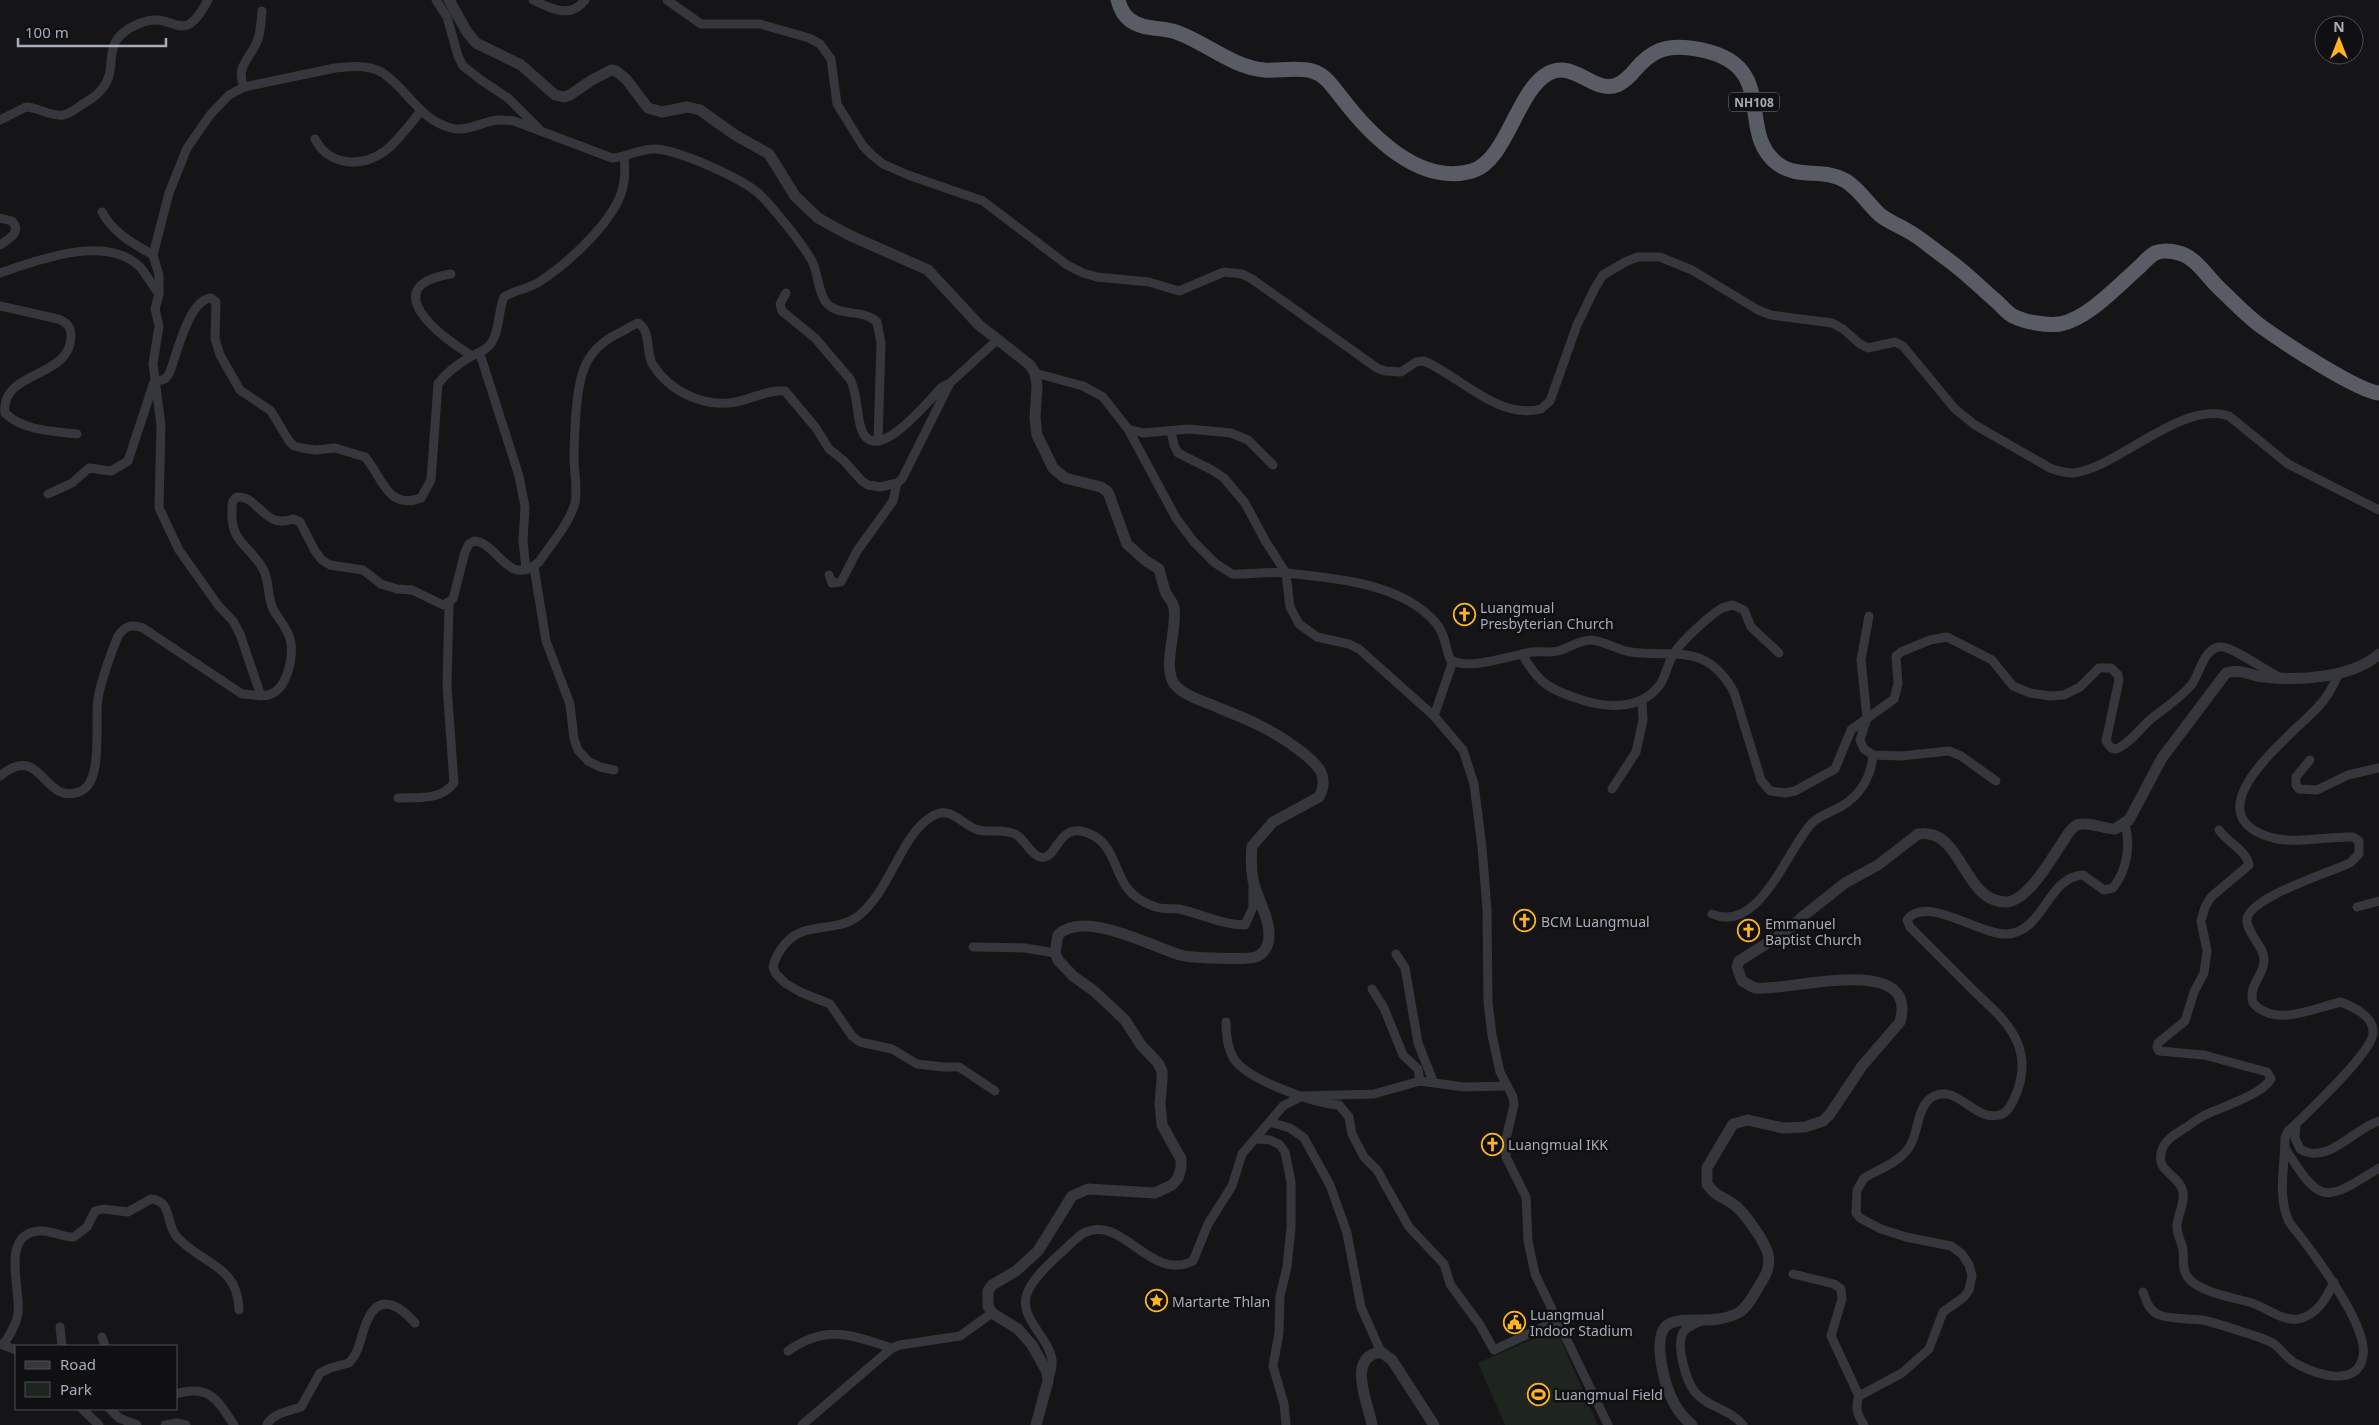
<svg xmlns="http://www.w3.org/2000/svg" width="2379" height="1425" font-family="'Noto Sans',sans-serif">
	<rect width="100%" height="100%" fill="#151517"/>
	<polygon fill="#1d251e" points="1556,1329 1598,1425 1505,1425 1478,1363"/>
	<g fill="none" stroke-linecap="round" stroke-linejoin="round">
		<g stroke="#36373c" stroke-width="9">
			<polyline points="436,0 447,17 458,56 463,66 481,80 508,98 539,129"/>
			<path d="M 533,0 C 551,9 571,19 585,0"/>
			<path d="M 667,0 L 701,24 L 760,24 L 809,38 L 820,44 L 831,59 L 837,104 L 863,146 L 873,156 L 883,164 L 908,175 L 983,201 L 1067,265 L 1083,273 L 1097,277 L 1149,282 L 1179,291 L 1224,272 L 1242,274 L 1252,279 L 1377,368 L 1385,371 L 1401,372 L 1416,362 L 1424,361 C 1461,377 1498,420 1541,409 L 1550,401 L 1577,325 L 1595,288 L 1603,275 L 1627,261 L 1638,257 L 1660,257 L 1692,270 L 1758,310 L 1771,315 L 1832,323 L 1843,329 L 1860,344 L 1868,348 L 1895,342 L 1903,346 L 1955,409 L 1975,425 L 2050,468 C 2058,471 2065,473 2073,473 C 2118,468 2181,400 2229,416 L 2288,464 L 2379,510"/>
			<path d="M 244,87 C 235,65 251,59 258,39 C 261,30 261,21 262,11"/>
			<path d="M 0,120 L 26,107 C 38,107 51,117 63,115 C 70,114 77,108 83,104 C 89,100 97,96 101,90 C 122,67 96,42 138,24 C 176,7 180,52 208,0"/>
			<path d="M 315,139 C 329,166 361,168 385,151 C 398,141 410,124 421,111"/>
			<path d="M 102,212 C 113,233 134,244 153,255"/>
			<path d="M 0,218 L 12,221 C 22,232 9,239 0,245"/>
			<path d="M 0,273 C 38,260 108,233 141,268 C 147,276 153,286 159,294"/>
			<path d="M 451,274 C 375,286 440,337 472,356"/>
			<path d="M 786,293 L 780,304 L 782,311 L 815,338 L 850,379 C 858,394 856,412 861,428 C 874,470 930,399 942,387 L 948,384"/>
			<path d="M 0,306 L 58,319 C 66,322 71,326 71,336 C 71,379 0,370 5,413 C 23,431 53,431 77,434"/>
			<polyline points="480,354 519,476 525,507 523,541 526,569"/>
			<path d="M 1035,373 L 1083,386 L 1103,397 L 1128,429 L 1176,518 L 1194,542 L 1215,563 L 1232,574 C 1250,575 1269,571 1286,573 C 1335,578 1402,583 1436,623 C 1445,633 1445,647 1450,659 C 1465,672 1513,655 1532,652 C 1540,651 1550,653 1558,651 C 1569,648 1579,640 1591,640 C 1605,641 1617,650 1631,652 C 1676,658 1706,642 1734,692 L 1761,780 L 1770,791 L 1785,793 L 1795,791 L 1835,769 L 1851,730 L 1894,699 L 1898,684 L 1896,656 L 1901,652 L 1930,640 L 1947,637 L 1992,660 L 2013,686 L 2030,693 L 2050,696 L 2064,695 L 2080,687 L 2099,668 L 2111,668 L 2118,675 L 2119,680 L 2106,741 L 2111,748 L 2116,749 C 2130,744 2140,728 2151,719 C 2164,708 2181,698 2192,684 C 2200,673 2204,646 2222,647 C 2232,647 2267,671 2279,677"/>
			<polyline points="1128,429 1143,433 1189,429 1231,433 1248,440 1273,465"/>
			<polyline points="1171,431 1174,445 1178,453 1212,470 1224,478 1245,503 1266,542 1286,573 1290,607 1299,624 1317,637 1349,644 1359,649 1434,716"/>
			<path d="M 48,494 L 72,483 L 89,468 L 111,471 L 128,461 L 154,382 L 165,379 L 169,374 C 177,355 188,300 211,298 L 216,302 L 215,339 L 220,355 L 240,390 L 271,411 L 289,441 L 294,446 L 302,448 L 315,450 L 335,448 L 365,457 C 382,476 387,511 421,498 L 431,480 L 438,384 C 446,373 458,364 470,357 C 479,352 486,351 492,342 C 500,329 498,311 504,297 C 515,290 528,289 539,282 C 567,264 605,229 619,199 C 625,185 626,172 624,157"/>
			<polyline points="534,567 546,641 570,704 574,739 578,750 588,761 600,767 614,770"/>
			<polyline points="829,575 832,583 841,582 857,551 893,501 897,483"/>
			<polyline points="1869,616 1861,660 1867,718 1860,740 1864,749 1873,755 1901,756 1949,751 1961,756 1996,781"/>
			<path d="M 1522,654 C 1539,684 1550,690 1582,700 C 1610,709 1644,709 1661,683 C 1667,673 1668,661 1675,652 C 1682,641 1708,617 1719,610 C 1723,607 1728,606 1733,605 L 1744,610 L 1751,627 L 1779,653"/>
			<polyline points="1453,661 1434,716 1463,750 1474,784 1482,847 1487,910 1488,1002 1492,1035 1500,1072 1513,1097 1514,1105 1506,1139 1506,1157 1526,1197 1528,1241 1535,1274 1608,1425"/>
			<path d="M 2339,673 C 2333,687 2327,698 2317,708 C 2292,735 2187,814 2273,838 C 2298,844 2327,836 2353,837 L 2359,841 L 2359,854 L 2350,863 C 2331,872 2243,899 2247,922 C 2249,936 2264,946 2264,960 C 2264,977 2248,983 2253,1003 C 2276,1028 2313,1008 2341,1002 C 2353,1007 2374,1016 2373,1033 C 2373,1051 2311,1109 2296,1124 L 2295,1138 L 2300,1149 C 2328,1166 2354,1128 2379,1121"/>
			<path d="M 261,696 L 240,634 L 233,621 L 218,605 L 179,550 L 159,508 L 161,425 L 153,364 L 159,326 L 155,309 L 159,294 L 159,275 L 153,255 L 169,193 L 187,148 L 210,115 L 229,95 L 244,87 L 335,68 C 349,66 371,65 383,73 C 408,90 420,120 451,128 C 465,132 478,124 492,121 C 499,119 507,120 514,121 L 612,158 C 627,157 641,148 656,149 C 681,151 738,177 757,192 C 770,203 804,246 812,261 C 818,273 818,290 825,301 C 837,318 863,308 877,322 L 881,343 L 878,441"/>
			<polyline points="2310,760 2296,777 2296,785 2299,789 2317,790 2348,775 2379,768"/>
			<path d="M 0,776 C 42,741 42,805 79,792 C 105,783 94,720 98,698 C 102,677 110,656 118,636 C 125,626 131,624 143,628 L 242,694 C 251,694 259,697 268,695 C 287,691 295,655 290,639 C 287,627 279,620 273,609 C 267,597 270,581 263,569 C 250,545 230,543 232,510 C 232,504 232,500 237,497 C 258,495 264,530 293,519 L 300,522 L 315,551 L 322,560 L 330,565 L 363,570 L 381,584 L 397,589 L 412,590 L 443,605 L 453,599 L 465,552 L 469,544 L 474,541 C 498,542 508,589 539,562 C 551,544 569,524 575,503 C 578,489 574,472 574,458 C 574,442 575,428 576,412 C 579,375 584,349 621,332 C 627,329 632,325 638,323 C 652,331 645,353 653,365 C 670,392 705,408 736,402 C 751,399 770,389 785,391 L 816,428 L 829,449 L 843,460 L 862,481 L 868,485 L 880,487 L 897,483 L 902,479 L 950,383 L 997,340"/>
			<polyline points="1612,789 1636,752 1643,720 1642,702"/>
			<path d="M 398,798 C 419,797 440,801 454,783 L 447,686 L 449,604"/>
			<path d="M 2219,830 C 2227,842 2247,851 2249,865 L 2211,897 L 2205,907 L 2201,921 L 2207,951 L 2204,973 L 2194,992 L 2185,1021 L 2158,1043 L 2157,1047 L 2159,1051 L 2204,1055 L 2267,1072 L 2271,1079 C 2261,1095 2222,1107 2205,1115 C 2197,1119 2190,1125 2182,1130 C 2175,1134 2167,1139 2163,1147 C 2152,1172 2180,1174 2183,1192 C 2185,1204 2178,1214 2177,1225 C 2176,1234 2182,1242 2183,1250 C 2184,1259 2182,1269 2187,1276 C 2196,1292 2236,1298 2252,1303 C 2267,1308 2282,1321 2298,1319 C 2317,1316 2327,1297 2334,1282"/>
			<polyline points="2357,907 2379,901"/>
			<path d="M 1712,914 C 1760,935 1787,848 1813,822 C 1821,815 1831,812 1840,807 C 1860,796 1871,777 1873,755"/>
			<polyline points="973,947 1025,948 1055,953"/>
			<polyline points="1396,954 1405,968 1418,1043 1433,1081"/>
			<polyline points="1372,989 1384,1008 1403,1055 1418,1069 1420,1081"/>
			<path d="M 1226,1022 C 1226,1034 1227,1048 1234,1059 C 1249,1081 1314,1103 1339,1105 L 1349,1117 L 1352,1134 L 1364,1157 L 1377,1170 L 1409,1227 L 1444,1264 L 1450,1284 L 1480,1325 L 1494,1350 L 1556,1321"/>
			<path d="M 995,1091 L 959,1067 L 943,1067 L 917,1064 L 892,1049 L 860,1042 L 852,1036 L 830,1004 L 800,992 L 785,983 L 776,974 L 773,967 C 775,957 779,951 785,944 C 804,921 835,933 857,917 C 891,891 900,836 931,817 C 951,804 961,825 978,830 C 991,833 1003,828 1015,834 C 1025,839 1030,854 1040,857 C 1058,863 1057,815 1094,836 C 1114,847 1115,873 1128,889 C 1134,897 1145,903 1153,906 C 1161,910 1171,908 1179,909 C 1202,914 1222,925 1245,925 L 1253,907 L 1253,887"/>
			<polyline points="1270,1122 1290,1128 1304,1138 1330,1185 1347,1233 1361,1307 1381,1352"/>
			<polyline points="1257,1139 1270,1140 1280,1145 1285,1152 1291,1182 1291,1228 1287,1267 1280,1296 1279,1333 1273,1366 1284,1404 1286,1425"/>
			<path d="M 2285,1148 C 2321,1206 2325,1202 2379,1168"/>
			<polyline points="1793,1274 1834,1284 1841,1289 1842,1299 1831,1336 1859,1396"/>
			<path d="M 2143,1292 C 2146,1300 2149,1310 2157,1314 C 2170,1320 2188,1318 2202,1320 C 2217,1323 2234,1329 2249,1334 C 2258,1337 2267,1339 2274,1344 C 2282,1350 2288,1360 2297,1364 C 2317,1375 2358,1388 2363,1356 C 2369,1325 2309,1247 2289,1222 C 2277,1196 2285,1166 2285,1138 L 2288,1131 L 2296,1124"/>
			<path d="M 1702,1321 C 1697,1323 1689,1326 1685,1330 C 1674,1341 1686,1381 1695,1392 C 1708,1408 1729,1408 1743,1425"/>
			<polyline points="60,1327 62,1346"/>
			<polyline points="102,1337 105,1346"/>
			<polyline points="0,1344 16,1350"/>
			<path d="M 3,1345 C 9,1336 16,1326 18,1314 C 21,1290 2,1240 33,1232 C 48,1228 60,1237 74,1237 L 87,1227 L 95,1211 L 103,1209 L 128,1212 L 151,1199 C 173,1201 165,1224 177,1237 C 203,1265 238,1265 239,1310"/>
			<path d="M 788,1351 C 827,1324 850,1335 892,1348"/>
			<path d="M 1049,1378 C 1051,1372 1053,1366 1052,1360 C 1049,1336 1016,1317 1028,1291 C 1035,1276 1051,1262 1063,1251 C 1070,1245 1078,1235 1086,1232 C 1124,1216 1150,1282 1193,1261 L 1208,1224 L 1232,1186 L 1242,1154 L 1283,1106 L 1302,1096 L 1374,1094 L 1420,1081 L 1464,1087 L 1507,1086"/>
			<path d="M 176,1394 C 209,1384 217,1399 234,1425"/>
			<polyline points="82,1409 99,1425"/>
			<polyline points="110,1409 119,1418 137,1425"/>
			<polyline points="165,1425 177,1423 186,1425"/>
			<path d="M 267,1425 C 272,1413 290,1411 301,1407 L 320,1373 L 330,1368 L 349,1363 C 362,1349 360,1333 369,1317 C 382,1292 403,1309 415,1323"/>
			<polyline points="802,1425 892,1348 900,1345 960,1336 992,1313"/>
			<path d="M 1864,1425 C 1857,1415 1855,1407 1859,1396 L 1902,1373 L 1929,1349 L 1943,1312 L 1964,1297 L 1969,1290 L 1972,1276 L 1969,1265 L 1962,1254 L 1951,1246 L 1906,1237 L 1881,1229 L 1860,1218 L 1856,1213 L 1857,1190 L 1864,1178 C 1878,1170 1899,1162 1908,1149 C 1920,1134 1915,1106 1934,1096 C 1957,1084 1975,1122 1999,1115 C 2009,1113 2013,1101 2017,1092 C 2023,1076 2024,1060 2018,1044 C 2009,1021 1988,1005 1972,989 C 1951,968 1930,947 1910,927 L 1907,920 C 1925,894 1979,935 2007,934 C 2044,932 2047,877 2083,875 L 2104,890 L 2113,888 C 2127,870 2131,846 2125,824"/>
		</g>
		<g stroke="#36373c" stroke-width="11">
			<path d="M 449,0 L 467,32 L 476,43 L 521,65 L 555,95 L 564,97 L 570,95 L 592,80 L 611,70 L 616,71 L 626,79 L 648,108 L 662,112 L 687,107 L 700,110 L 735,135 L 769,154 L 795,196 L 818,218 L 849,235 L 928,270 L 979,325 L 1030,365 L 1035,373 L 1037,385 L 1035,418 L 1037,435 L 1053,468 L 1065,478 L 1101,487 L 1108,492 L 1127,544 L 1146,561 L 1159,569 C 1161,577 1163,584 1165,591 C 1167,597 1173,601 1174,608 C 1178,631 1159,673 1178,688 C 1189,698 1206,702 1219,708 C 1250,720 1277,732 1303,753 C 1318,765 1330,776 1319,797 L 1273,822 L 1252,846 C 1251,857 1251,869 1253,880 C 1257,900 1275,925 1267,946 C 1265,951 1261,955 1256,957 C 1247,960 1190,958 1180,955 C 1151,946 1083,909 1058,935 L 1055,953 L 1058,960 L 1073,976 L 1094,991 L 1125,1020 L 1141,1045 L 1158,1063 L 1162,1071 L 1162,1081 L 1160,1103 L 1162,1125 L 1181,1159 L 1181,1168 L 1178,1178 L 1172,1185 L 1155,1193 L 1088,1189 L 1072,1196 L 1038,1251 L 1016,1271 L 992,1285 L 988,1291 L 988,1306 L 992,1313 L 1018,1329 L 1032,1345 L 1047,1372 L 1048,1381 L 1036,1425"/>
			<path d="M 1372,1425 C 1369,1405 1345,1357 1381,1352 L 1392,1360 L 1434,1425"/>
			<path d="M 1692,1425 C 1676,1412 1667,1391 1663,1372 C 1646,1293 1698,1334 1738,1313 C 1747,1308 1754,1295 1759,1286 C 1765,1277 1771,1267 1768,1254 C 1765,1242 1744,1211 1733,1204 C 1722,1196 1716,1197 1707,1184 L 1707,1168 L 1733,1124 L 1748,1120 L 1783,1128 L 1805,1127 L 1823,1121 L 1830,1114 L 1862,1066 L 1900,1022 C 1920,951 1787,992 1756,988 C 1751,987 1747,983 1742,981 L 1737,967 L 1739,961 L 1790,929 L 1802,917 L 1845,883 L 1878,865 L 1918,834 C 1963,827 1962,902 2006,902 C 2027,902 2051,859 2062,843 C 2066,837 2070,828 2077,825 C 2089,821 2103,829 2115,829 L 2129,820 L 2162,758 L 2226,673 C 2238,668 2252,676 2264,677 C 2298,681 2352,678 2379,654"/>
		</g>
		<path stroke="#595c65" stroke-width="15" d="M 1118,0 C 1120,8 1123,15 1130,20 C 1143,30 1162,27 1176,32 C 1207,43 1230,66 1264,70 C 1279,71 1297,67 1312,71 C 1326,75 1332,86 1341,97 C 1370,135 1419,186 1472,171 C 1507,161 1517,89 1549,73 C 1574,60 1594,94 1617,85 C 1624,82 1630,76 1635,70 C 1651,51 1665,45 1690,48 C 1785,60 1733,131 1778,164 C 1798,179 1825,168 1846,181 C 1860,190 1868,204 1880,215 C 1889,222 1898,225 1908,231 C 1921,238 1934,250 1947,259 C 1964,271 1979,286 1995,300 C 2001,305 2007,313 2013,316 C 2024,322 2048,326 2060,324 C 2087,319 2117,287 2137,269 C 2143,264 2149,256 2155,253 C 2162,250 2172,251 2179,253 C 2197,258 2207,277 2220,289 C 2234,302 2247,316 2262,327 C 2283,342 2357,391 2379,393"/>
	</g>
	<defs>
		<symbol id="church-ring" viewBox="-11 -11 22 22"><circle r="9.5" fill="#101012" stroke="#ffb325" stroke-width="1.5"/><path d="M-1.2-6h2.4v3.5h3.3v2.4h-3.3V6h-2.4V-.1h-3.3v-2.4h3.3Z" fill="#ffb325"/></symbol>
		<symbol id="sight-ring" viewBox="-11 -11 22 22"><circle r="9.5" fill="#101012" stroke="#ffb325" stroke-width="1.5"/><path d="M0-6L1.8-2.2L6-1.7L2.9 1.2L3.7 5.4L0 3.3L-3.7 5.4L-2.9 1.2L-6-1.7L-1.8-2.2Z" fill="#ffb325"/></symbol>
		<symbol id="civic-ring" viewBox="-11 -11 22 22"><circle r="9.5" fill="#101012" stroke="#ffb325" stroke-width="1.5"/><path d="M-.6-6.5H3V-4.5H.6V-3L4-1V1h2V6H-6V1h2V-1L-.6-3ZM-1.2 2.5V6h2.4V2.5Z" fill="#ffb325"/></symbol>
		<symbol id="stadium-ring" viewBox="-11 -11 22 22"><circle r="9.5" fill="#101012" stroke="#ffb325" stroke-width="1.5"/><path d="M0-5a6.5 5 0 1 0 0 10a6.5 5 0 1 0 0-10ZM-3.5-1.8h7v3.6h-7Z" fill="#ffb325"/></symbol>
	</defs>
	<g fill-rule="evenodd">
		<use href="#church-ring" x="1452" y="602" width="25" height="25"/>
		<use href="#church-ring" x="1512" y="908" width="25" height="25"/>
		<use href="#church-ring" x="1736" y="918" width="25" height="25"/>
		<use href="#church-ring" x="1480" y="1132" width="25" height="25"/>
		<use href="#sight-ring" x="1144" y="1288" width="25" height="25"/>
		<use href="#civic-ring" x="1502" y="1310" width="25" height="25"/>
		<use href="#stadium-ring" x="1526" y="1382" width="25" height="25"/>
	</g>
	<g text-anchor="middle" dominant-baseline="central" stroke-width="5" stroke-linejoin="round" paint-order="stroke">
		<rect fill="#101012" stroke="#797d86" stroke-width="1" x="1729" y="92.5" width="50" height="19" rx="4"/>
		<g font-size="12" font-weight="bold" fill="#a6acb8">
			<text x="1754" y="102">NH108</text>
		</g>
		<g font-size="14" fill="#a6acb8" stroke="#101012" text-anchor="start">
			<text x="1480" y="607">Luangmual<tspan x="1480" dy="16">Presbyterian Church</tspan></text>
			<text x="1541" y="921">BCM Luangmual</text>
			<text x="1765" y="923">Emmanuel<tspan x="1765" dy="16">Baptist Church</tspan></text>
			<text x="1508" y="1144">Luangmual IKK</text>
			<text x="1172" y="1301">Martarte Thlan</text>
			<text x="1530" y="1314">Luangmual<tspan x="1530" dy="16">Indoor Stadium</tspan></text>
			<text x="1554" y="1394">Luangmual Field</text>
		</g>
	</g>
	<rect x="15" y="1345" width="162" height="65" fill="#101012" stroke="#4c4e54"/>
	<rect x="25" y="1361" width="25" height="8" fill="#36373c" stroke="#4c4e54"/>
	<text x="60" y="1370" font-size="15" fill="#a6acb8">Road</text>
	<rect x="25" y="1382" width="25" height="15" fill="#1d251e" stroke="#4c4e54"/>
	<text x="60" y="1395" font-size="15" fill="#a6acb8">Park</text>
	<g transform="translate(2339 40)"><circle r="24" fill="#101012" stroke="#4c4e54"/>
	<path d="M0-4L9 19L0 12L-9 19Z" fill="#ffb325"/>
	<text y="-8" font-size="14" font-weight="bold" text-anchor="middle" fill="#a6acb8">N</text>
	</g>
	<path d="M18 38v8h148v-8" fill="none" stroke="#a6acb8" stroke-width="2.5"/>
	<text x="25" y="38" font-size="15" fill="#a6acb8" stroke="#101012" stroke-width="4" paint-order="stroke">100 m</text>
</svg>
